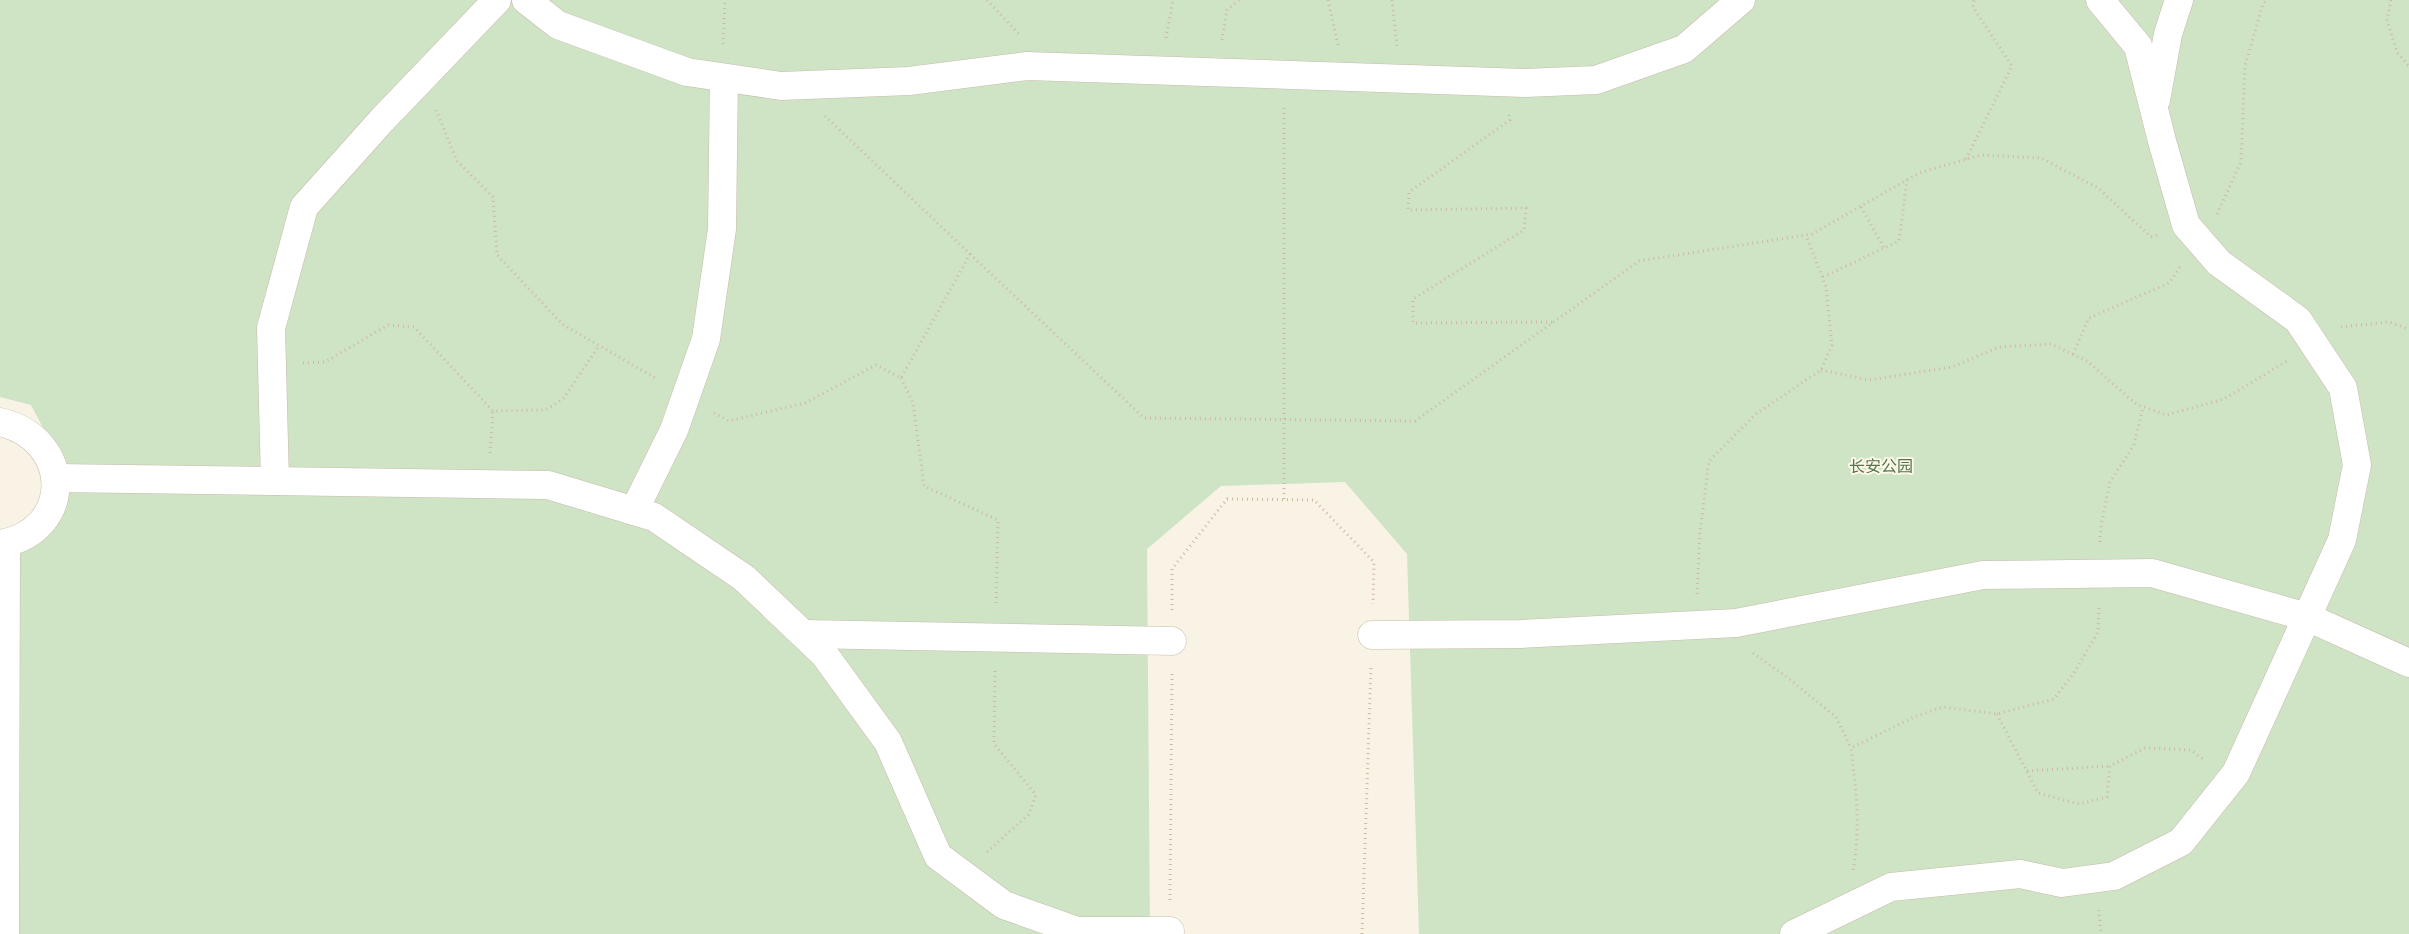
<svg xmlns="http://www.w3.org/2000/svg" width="2409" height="934" font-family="Cabin,'Noto Sans SC',sans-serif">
	<rect width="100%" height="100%" fill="#f8f3e4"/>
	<polygon fill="#cee4c5" points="0,0 2409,0 2409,934 1419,934 1407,554 1345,482 1221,486 1147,549 1150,934 3,934 1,551 51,504 52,445 31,405 0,397"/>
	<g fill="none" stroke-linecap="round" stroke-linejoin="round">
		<defs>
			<g id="minor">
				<polyline points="526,0 558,25 687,72 781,86 909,81 1027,66 1525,83 1596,80 1684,49 1741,0"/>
				<polyline points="2156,100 2168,34 2179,0"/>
				<path d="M 0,422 C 73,439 75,531 0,544"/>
				<polyline points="56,478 548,485 654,517 744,578 824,654 888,742 938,856 1004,905 1077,931 1170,931"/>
				<polyline points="275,481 271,328 304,207 382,120 497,0"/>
				<polyline points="634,511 674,430 706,339 722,229 724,78"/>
				<polyline points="804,634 1172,641"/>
				<polyline points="1372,635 1521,634 1736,623 1983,575 2152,573 2307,617 2409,663"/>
				<polyline points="5,934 6,543"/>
				<polyline points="1794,934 1891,887 2020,874 2062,883 2114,876 2181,842 2236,773 2342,540 2357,465 2343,388 2298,320 2219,263 2186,225 2162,141 2138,46 2100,0"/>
			</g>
		</defs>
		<use href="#minor" stroke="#c7bbac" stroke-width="29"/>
		<g stroke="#ceb9a3" stroke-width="3" stroke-dasharray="1 4" stroke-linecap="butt">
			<polyline points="987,0 1019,34"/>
			<polyline points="1328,0 1338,45"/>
			<polyline points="1392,0 1397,47"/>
			<polyline points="2391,0 2387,20 2397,52 2409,67"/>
			<polyline points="1166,38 1173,0"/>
			<polyline points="1222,40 1227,10 1239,0"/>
			<polyline points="723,44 725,0"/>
			<polyline points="1284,108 1284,500"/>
			<polyline points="436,110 457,161 493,197 497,255 562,324 657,379"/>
			<polyline points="1509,115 1510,120 1409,192 1408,210 1526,208 1524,230 1413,299 1413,323 1554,322"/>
			<polyline points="1966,159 2012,66 1973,7 1974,0"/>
			<polyline points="1861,207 1884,248"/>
			<polyline points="2217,214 2241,162 2245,66 2263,4 2267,0"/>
			<polyline points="970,254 1144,418 1415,421 1639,261 1812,234 1919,173 1981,155 2041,158 2098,188 2151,237 2157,235"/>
			<polyline points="1823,277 1899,241 1907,180"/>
			<polyline points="2341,327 2389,322 2409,329"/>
			<polyline points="2073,354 2089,318 2169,283 2180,267"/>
			<polyline points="303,363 325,362 388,325 414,327 493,411 545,410 563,399 599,346"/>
			<polyline points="1821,370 1869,380 1952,367 1999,347 2051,344 2087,361 2136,404 2166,415 2224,399 2287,361"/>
			<polyline points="901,378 913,403 924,486 998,520 996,607"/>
			<polyline points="714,413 729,421 805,403 876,365 901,378 970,254 825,116"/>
			<polyline points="490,453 493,411"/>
			<polyline points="2100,542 2101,526 2110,482 2134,445 2143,407"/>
			<polyline points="1697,594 1700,532 1709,461 1756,414 1821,370 1832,345 1826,287 1806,235"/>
			<polyline points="1172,610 1172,569 1227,499 1314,500 1374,562 1373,604"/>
			<polyline points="1753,653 1788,678 1836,717 1851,748"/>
			<polyline points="1997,714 2038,793 2079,804 2107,797 2110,766 2145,748 2191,750 2204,760"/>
			<polyline points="2027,771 2110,766"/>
			<polyline points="987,852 1029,814 1036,795 994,744 995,670"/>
			<path d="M 1853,870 C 1861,829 1856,790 1851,748 L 1914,717 L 1943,707 L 1997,714 L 2054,699 L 2074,673 L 2098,632 L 2099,606"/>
			<polyline points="1170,900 1172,672"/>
			<polyline points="2099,910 2101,934"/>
			<polyline points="1362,934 1371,667"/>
		</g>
		<use href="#minor" stroke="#fff" stroke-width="28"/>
	</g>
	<g text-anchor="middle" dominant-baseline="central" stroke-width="4" stroke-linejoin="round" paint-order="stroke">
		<g font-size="16" fill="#53774a" stroke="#fcf7e9">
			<text x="1881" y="466">长安公园</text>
		</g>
	</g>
</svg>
